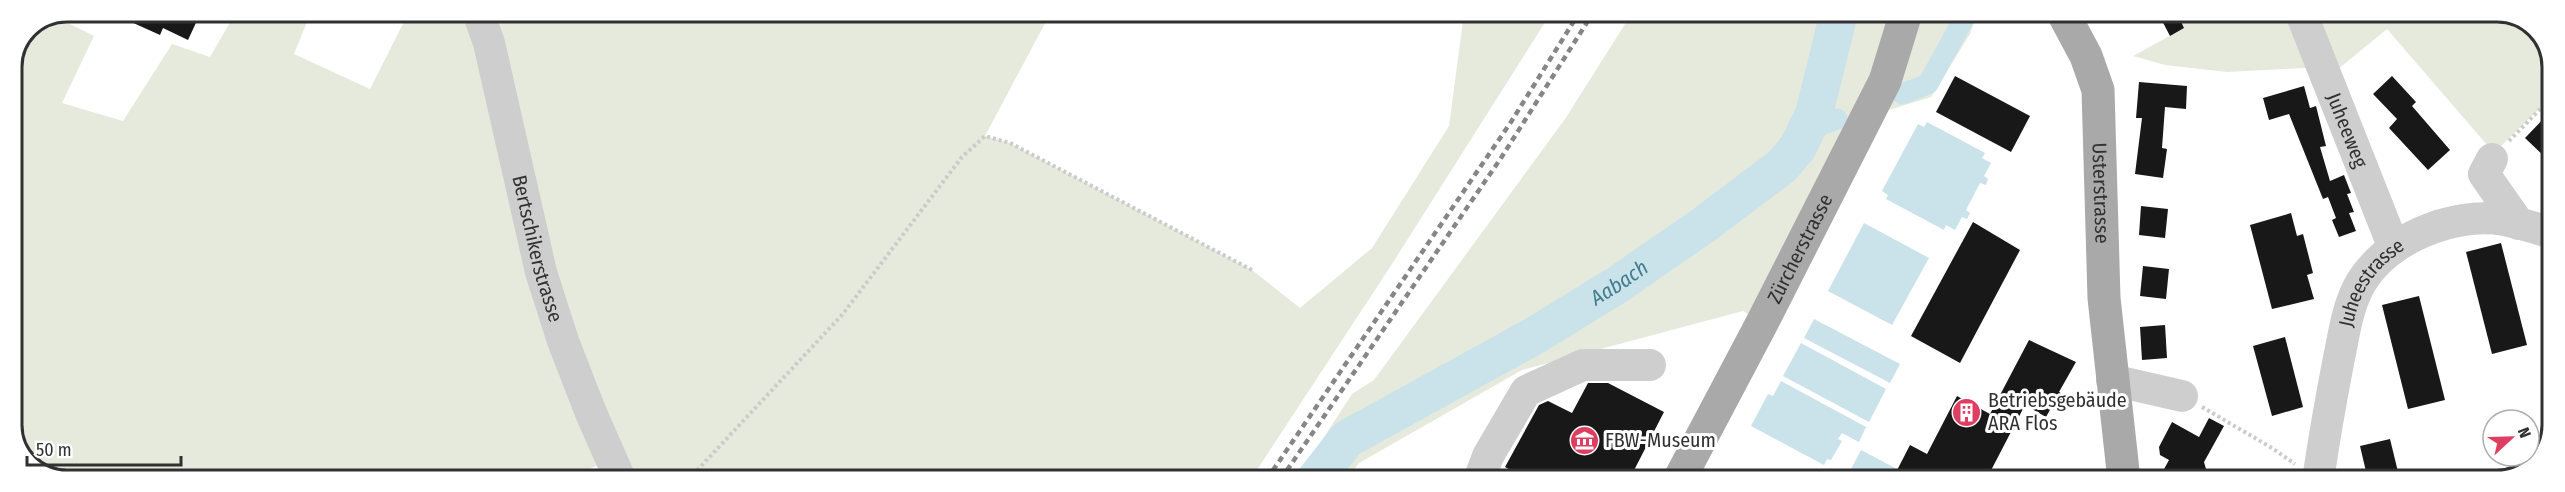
<svg xmlns="http://www.w3.org/2000/svg" width="2565" height="492" font-family="'Fira Sans Condensed',sans-serif">
	<rect width="100%" height="100%" fill="#fff"/>
	<g fill="#e6eadd">
		<polygon points="236,12 311,12 294,54 370,89 409,12 1051,12 985,136 1010,143 1252,270 1300,308 1372,248 1449,126 1464,13 1551,13 1392,264 1251,479 620,479 611,459 568,479 57,479 28,464 12,432 12,67 28,28 56,17 94,36 62,103 123,121 172,44 210,57"/>
		<polygon points="1632,13 1977,13 1970,34 1931,97 1866,117 1762,323 1743,311 1522,370 1359,463 1346,480 1296,480 1352,394 1374,380 1565,119"/>
		<polygon points="2177,13 2508,13 2539,31 2553,60 2553,95 2494,153 2387,29 2326,79 2322,67 2227,72 2165,65 2133,56 2184,28"/>
	</g>
	<g fill="#cae2e9">
		<polygon points="1927,122 1985,153 1982,158 1991,163 1984,176 1988,179 1986,185 1980,183 1966,210 1970,213 1967,219 1962,217 1955,230 1946,225 1944,230 1886,199 1888,195 1882,191 1918,124 1924,127"/>
		<polygon points="1864,223 1929,258 1892,325 1828,291"/>
		<polygon points="1814,319 1900,364 1890,383 1804,338"/>
		<polygon points="1801,343 1886,389 1869,422 1783,376"/>
		<polygon points="1781,381 1866,427 1859,442 1842,433 1838,439 1842,441 1831,460 1827,459 1824,465 1751,426 1768,394 1773,396"/>
		<polygon points="1861,450 1897,469 1892,480 1866,480 1850,471"/>
	</g>
	<g fill="none" stroke-linecap="round" stroke-linejoin="round">
		<g stroke="#cae2e9" stroke-width="21">
			<polyline points="1902,94 1928,84 1967,13"/>
			<polyline points="1809,129 1837,119"/>
		</g>
		<path stroke="#cae2e9" stroke-width="38" id="s1" d="M 1315,480 L 1347,439 L 1534,336 L 1617,285 L 1705,224 L 1782,166 L 1798,147 L 1814,114 L 1839,13"/>
	</g>
	<g fill="#181818">
		<polygon points="109,12 201,12 188,40 163,28 160,35"/>
		<polygon points="2158,13 2177,13 2184,28 2170,36"/>
		<polygon points="1955,76 2030,116 2011,152 1936,112"/>
		<polygon points="2392,76 2416,102 2412,106 2450,150 2428,170 2389,128 2397,119 2373,94"/>
		<polygon points="2139,82 2187,86 2186,109 2165,107 2162,148 2167,149 2163,178 2135,174 2142,118 2136,118"/>
		<polygon points="2304,86 2310,108 2316,106 2326,146 2320,147 2330,181 2344,175 2351,193 2347,194 2354,212 2349,213 2356,231 2339,237 2332,220 2336,218 2328,197 2323,199 2289,114 2269,120 2263,98"/>
		<polygon points="2552,110 2552,164 2525,138"/>
		<polygon points="2141,206 2168,209 2165,238 2139,235"/>
		<polygon points="2291,213 2297,236 2303,234 2313,273 2307,275 2314,299 2272,309 2250,225"/>
		<polygon points="1973,222 2020,250 1960,363 1911,336"/>
		<polygon points="2501,243 2527,345 2492,354 2466,252"/>
		<polygon points="2143,266 2169,269 2166,299 2140,296"/>
		<polygon points="2419,296 2445,400 2408,409 2382,305"/>
		<polygon points="2165,325 2167,358 2142,360 2140,327"/>
		<polygon points="2285,337 2303,407 2272,416 2253,346"/>
		<polygon points="2029,340 2076,362 2059,392 2070,398 2062,414 2051,408 2046,417 2025,405 1986,480 1892,480 1910,445 1927,454 1957,396 1990,414"/>
		<polygon points="1588,383 1608,383 1664,412 1629,480 1530,480 1505,467 1539,405 1548,401 1572,413"/>
		<polygon points="2209,418 2224,426 2204,462 2206,469 2197,471 2199,480 2158,480 2169,460 2160,455 2159,447 2172,422 2199,437"/>
		<polygon points="2390,439 2400,480 2368,480 2360,446"/>
	</g>
	<g fill="none" stroke-linecap="round" stroke-linejoin="round">
		<g stroke="#cbcbcb" stroke-width="4" stroke-dasharray="3 3" stroke-linecap="butt">
			<polyline points="2509,141 2553,96"/>
			<polyline points="2202,407 2272,448 2295,464"/>
			<polyline points="689,479 842,315 962,157 985,136 1010,143 1252,270"/>
		</g>
		<g stroke="#cecece" stroke-width="32">
			<path id="s2" d="M 478,12 L 489,43 L 541,272 L 563,341 L 591,413 L 620,479"/>
			<path id="s3" d="M 2301,13 L 2394,248"/>
			<polyline points="2492,159 2484,174 2519,224"/>
			<polyline points="2112,380 2182,396"/>
			<polyline points="1479,480 1488,456 1526,391 1583,365 1650,365"/>
			<path id="s4" d="M 2318,480 C 2324,439 2331,399 2339,358 C 2344,334 2347,310 2358,288 C 2383,240 2452,211 2504,220 C 2520,223 2536,228 2552,233"/>
		</g>
		<g stroke="#a9a9a9" stroke-width="33">
			<path id="s5" d="M 2063,13 L 2086,56 L 2098,90 L 2104,298 L 2124,480"/>
			<path id="s6" d="M 1679,480 L 1762,323 L 1885,81 L 1906,13"/>
		</g>
		<g stroke="#868686" stroke-width="4.5" stroke-dasharray="6 4.5" stroke-linecap="butt">
			<polyline points="1267,479 1511,122 1579,13"/>
			<polyline points="1281,479 1501,158 1593,13"/>
		</g>
	</g>
	<defs>
		<symbol id="building-disc" viewBox="-11 -11 22 22"><circle r="9.5" fill="#dd3e61" stroke="#fff"/><path d="M-4-6H4V6H1V3H-1V6H-4ZM-2.5-4.3h1.7v1.8h-1.7ZM.8-4.3h1.7v1.8H.8ZM-2.5-1h1.7V.8h-1.7ZM.8-1h1.7V.8H.8Z" fill="#fff"/></symbol>
		<symbol id="museum-disc" viewBox="-11 -11 22 22"><circle r="9.5" fill="#dd3e61" stroke="#fff"/><path d="M0-6L6-3V-2H-6V-3ZM-5-1h2V3h-2ZM-1-1h2V3h-2ZM3-1h2V3H3ZM-6 4H6V6H-6Z" fill="#fff"/></symbol>
	</defs>
	<g fill-rule="evenodd">
		<use href="#building-disc" x="1950" y="396" width="33" height="33"/>
		<use href="#museum-disc" x="1568" y="424" width="33" height="33"/>
	</g>
	<g text-anchor="middle" dominant-baseline="central" stroke-width="6" stroke-linejoin="round" paint-order="stroke">
		<g font-size="20" fill="#313131" stroke="#fff">
			<text stroke="none"><textPath href="#s3" startOffset="126">Juheeweg</textPath></text>
			<text stroke="none"><textPath href="#s5" startOffset="188">Usterstrasse</textPath></text>
			<text stroke="none"><textPath href="#s2" startOffset="244">Bertschikerstrasse</textPath></text>
			<text stroke="none"><textPath href="#s6" startOffset="261">Zürcherstrasse</textPath></text>
			<text stroke="none"><textPath href="#s4" startOffset="208">Juheestrasse</textPath></text>
		</g>
		<g font-size="20" fill="#313131" stroke="#fff" text-anchor="start">
			<text x="1988" y="400">Betriebsgebäude<tspan x="1988" dy="23">ARA Flos</tspan></text>
			<text x="1605" y="440">FBW-Museum</text>
		</g>
		<g font-size="21" font-style="italic" fill="#427d8f" stroke="#fff">
			<text stroke="none"><textPath href="#s1" startOffset="366">Aabach</textPath></text>
		</g>
	</g>
	<path d="M0 0H2565V492H0ZM67 22H2497A45 45 0 0 1 2542 67V425A45 45 0 0 1 2497 470H67A45 45 0 0 1 22 425V67A45 45 0 0 1 67 22Z" fill="#fff" fill-rule="evenodd"/>
	<path fill="none" stroke="#313131" stroke-width="3" d="M67 22H2497A45 45 0 0 1 2542 67V425A45 45 0 0 1 2497 470H67A45 45 0 0 1 22 425V67A45 45 0 0 1 67 22Z"/>
	<g transform="translate(2511 438) rotate(68)"><circle r="28" fill="#ffffff" stroke="#adadad" stroke-width="1.5"/>
	<path d="M0-4.5L10 22L0 15L-10 22Z" fill="#dd3e61"/>
	<text y="-9" font-size="16" font-weight="bold" text-anchor="middle" fill="#313131">N</text>
	</g>
	<path d="M27 456v9h154v-9" fill="none" stroke="#313131" stroke-width="3"/>
	<text x="36" y="456" font-size="18" fill="#313131" stroke="#ffffff" stroke-width="4.5" paint-order="stroke">50 m</text>
</svg>
